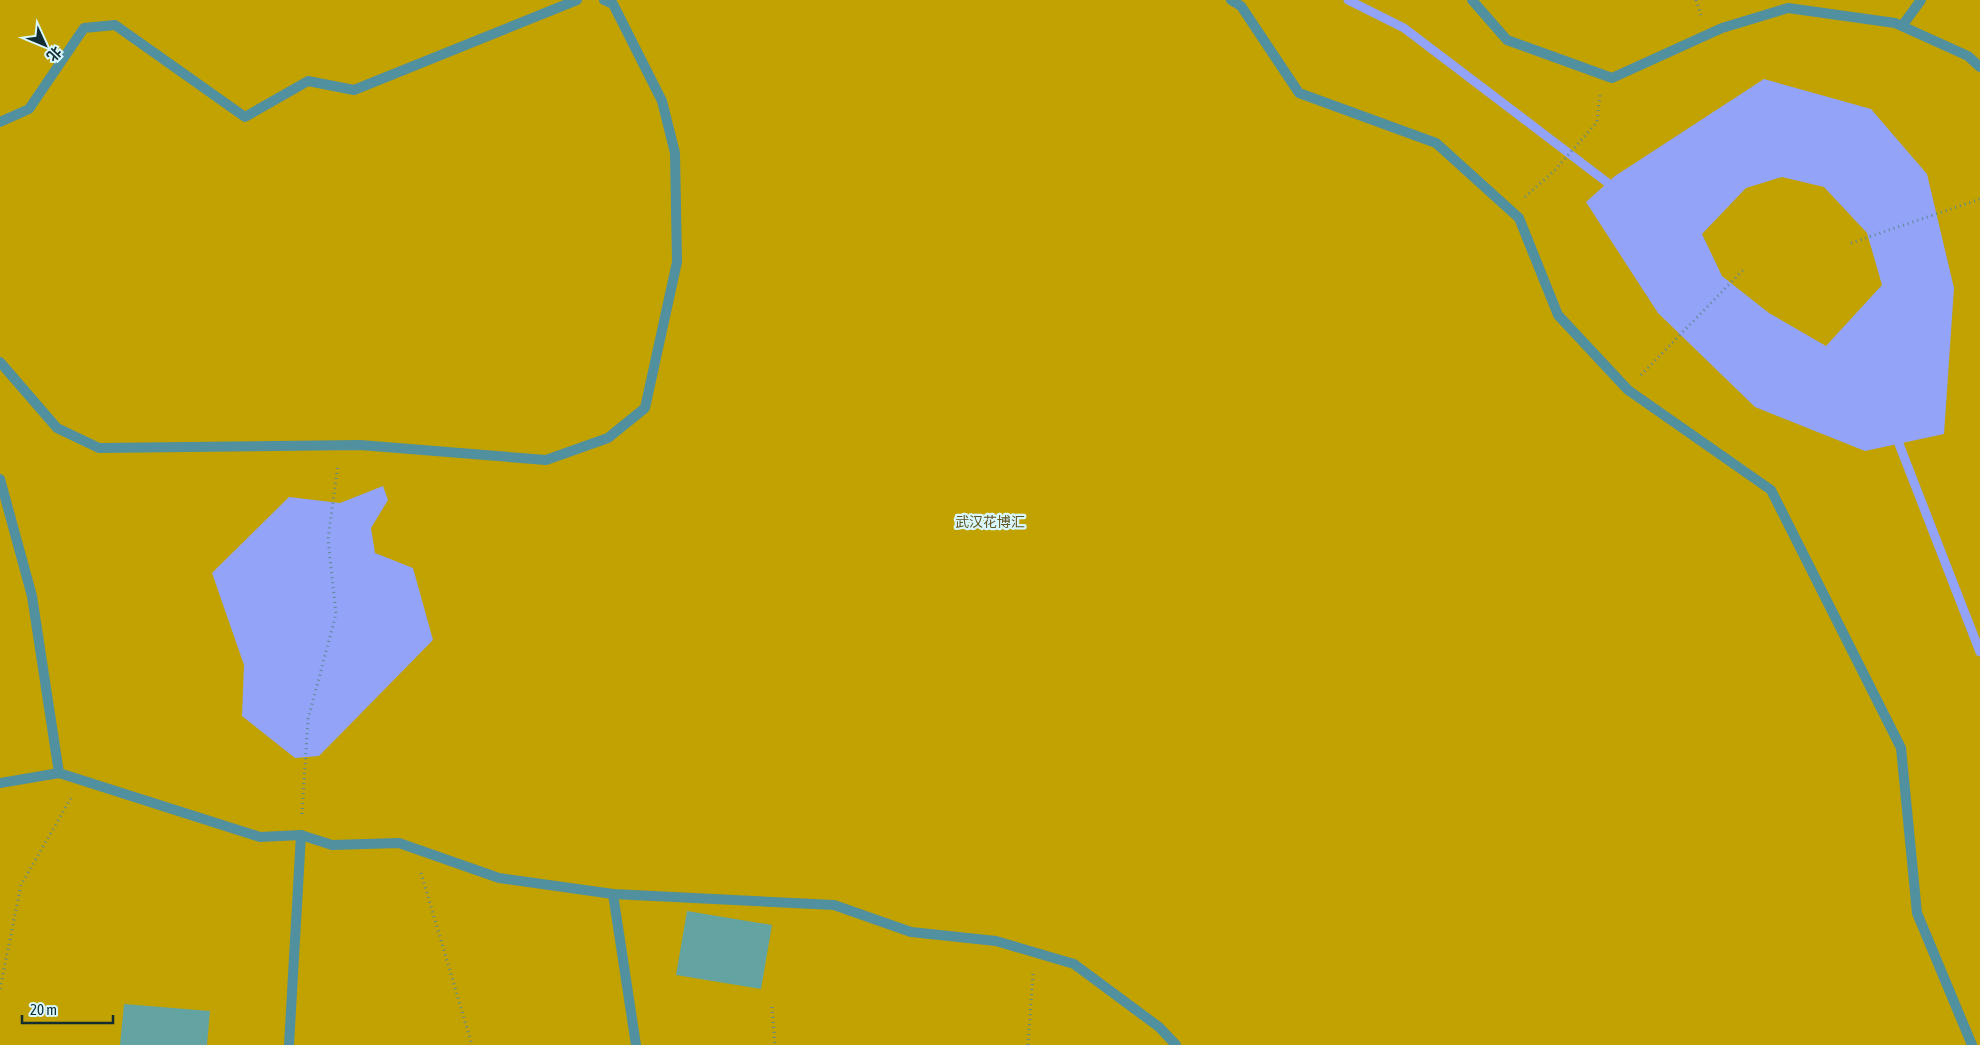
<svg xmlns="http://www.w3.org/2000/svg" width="1980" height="1045" font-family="'Asap Condensed','Noto Sans SC',sans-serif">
	<rect width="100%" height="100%" fill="#9edceb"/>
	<rect fill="#c2a200" x="0" y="0" width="1980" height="1045"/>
	<g fill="#93a3f7" fill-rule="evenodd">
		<path d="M 1764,79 L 1871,109 L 1927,174 L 1954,288 L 1944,434 L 1865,451 L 1755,407 L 1658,313 L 1586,202 L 1615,176 ZM 1782,177 L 1824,187 L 1867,233 L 1882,285 L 1826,346 L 1769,313 L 1722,276 L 1702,234 L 1746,188 Z"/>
		<polygon points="383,486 388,500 371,528 375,553 413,568 433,640 319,756 295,758 242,716 244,665 212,573 289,497 340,503"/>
	</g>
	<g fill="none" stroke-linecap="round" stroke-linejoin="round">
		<g stroke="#93a3f7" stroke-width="9">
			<polyline points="1348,0 1404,28 1608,183"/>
			<polyline points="1899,444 1980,652"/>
		</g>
	</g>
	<g fill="#63a4a3">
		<polygon points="687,911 772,925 761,989 676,975"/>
		<polygon points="124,1004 210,1011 207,1045 120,1045"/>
	</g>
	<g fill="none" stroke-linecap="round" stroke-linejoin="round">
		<g stroke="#5c8994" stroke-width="3" stroke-dasharray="1 4" stroke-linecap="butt">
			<polyline points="1696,0 1701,15"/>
			<polyline points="1525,197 1555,170 1597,122 1600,95"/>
			<polyline points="1851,243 1980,199"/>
			<polyline points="1641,375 1743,270"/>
			<polyline points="302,814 308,719 336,614 328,539 338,465"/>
			<polyline points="421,873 472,1045"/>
			<polyline points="0,989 21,885 71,798"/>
			<polyline points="772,1007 775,1045"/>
			<polyline points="1028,1045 1033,973"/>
		</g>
		<g stroke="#50909f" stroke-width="10">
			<polyline points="1231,0 1241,6 1299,93 1436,143 1519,218 1558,315 1628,390 1771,490 1901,748 1917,913 1972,1045"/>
			<polyline points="1472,0 1507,40 1612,78 1722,28 1788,8 1895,23 1968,56 1980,67"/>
			<polyline points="1902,26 1921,0"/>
			<polyline points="0,783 59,773"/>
			<polyline points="613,894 636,1045"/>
			<polyline points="289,1045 301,835"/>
		</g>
		<g stroke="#50909f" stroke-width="10">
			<polyline points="0,122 29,109 84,28 115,25 245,117 308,81 354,90 577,0"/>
			<polyline points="0,362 57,428 99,448 360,445 546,460 608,438 645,408 677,262 675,153 662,101 613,4 604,0"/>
			<polyline points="0,479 32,596 59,773 260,837 301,835 332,845 399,843 499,878 613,894 834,905 911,932 996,941 1074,964 1159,1027 1176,1045"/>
		</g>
	</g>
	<g text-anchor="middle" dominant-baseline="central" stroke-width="4.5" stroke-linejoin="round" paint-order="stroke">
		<g font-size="14" fill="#62541f" stroke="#d9f7ff">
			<text x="990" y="522">武汉花博汇</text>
		</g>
	</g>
	<g transform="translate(45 45) rotate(134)" stroke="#d9f7ff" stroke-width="4" paint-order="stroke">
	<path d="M0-4L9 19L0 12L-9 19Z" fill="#132c32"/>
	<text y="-8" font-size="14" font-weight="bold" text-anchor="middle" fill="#132c32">北</text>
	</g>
	<path d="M22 1015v8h91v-8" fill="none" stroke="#132c32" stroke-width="2.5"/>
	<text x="30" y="1015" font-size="15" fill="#132c32" stroke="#d9f7ff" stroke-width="4" paint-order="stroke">20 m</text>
</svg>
